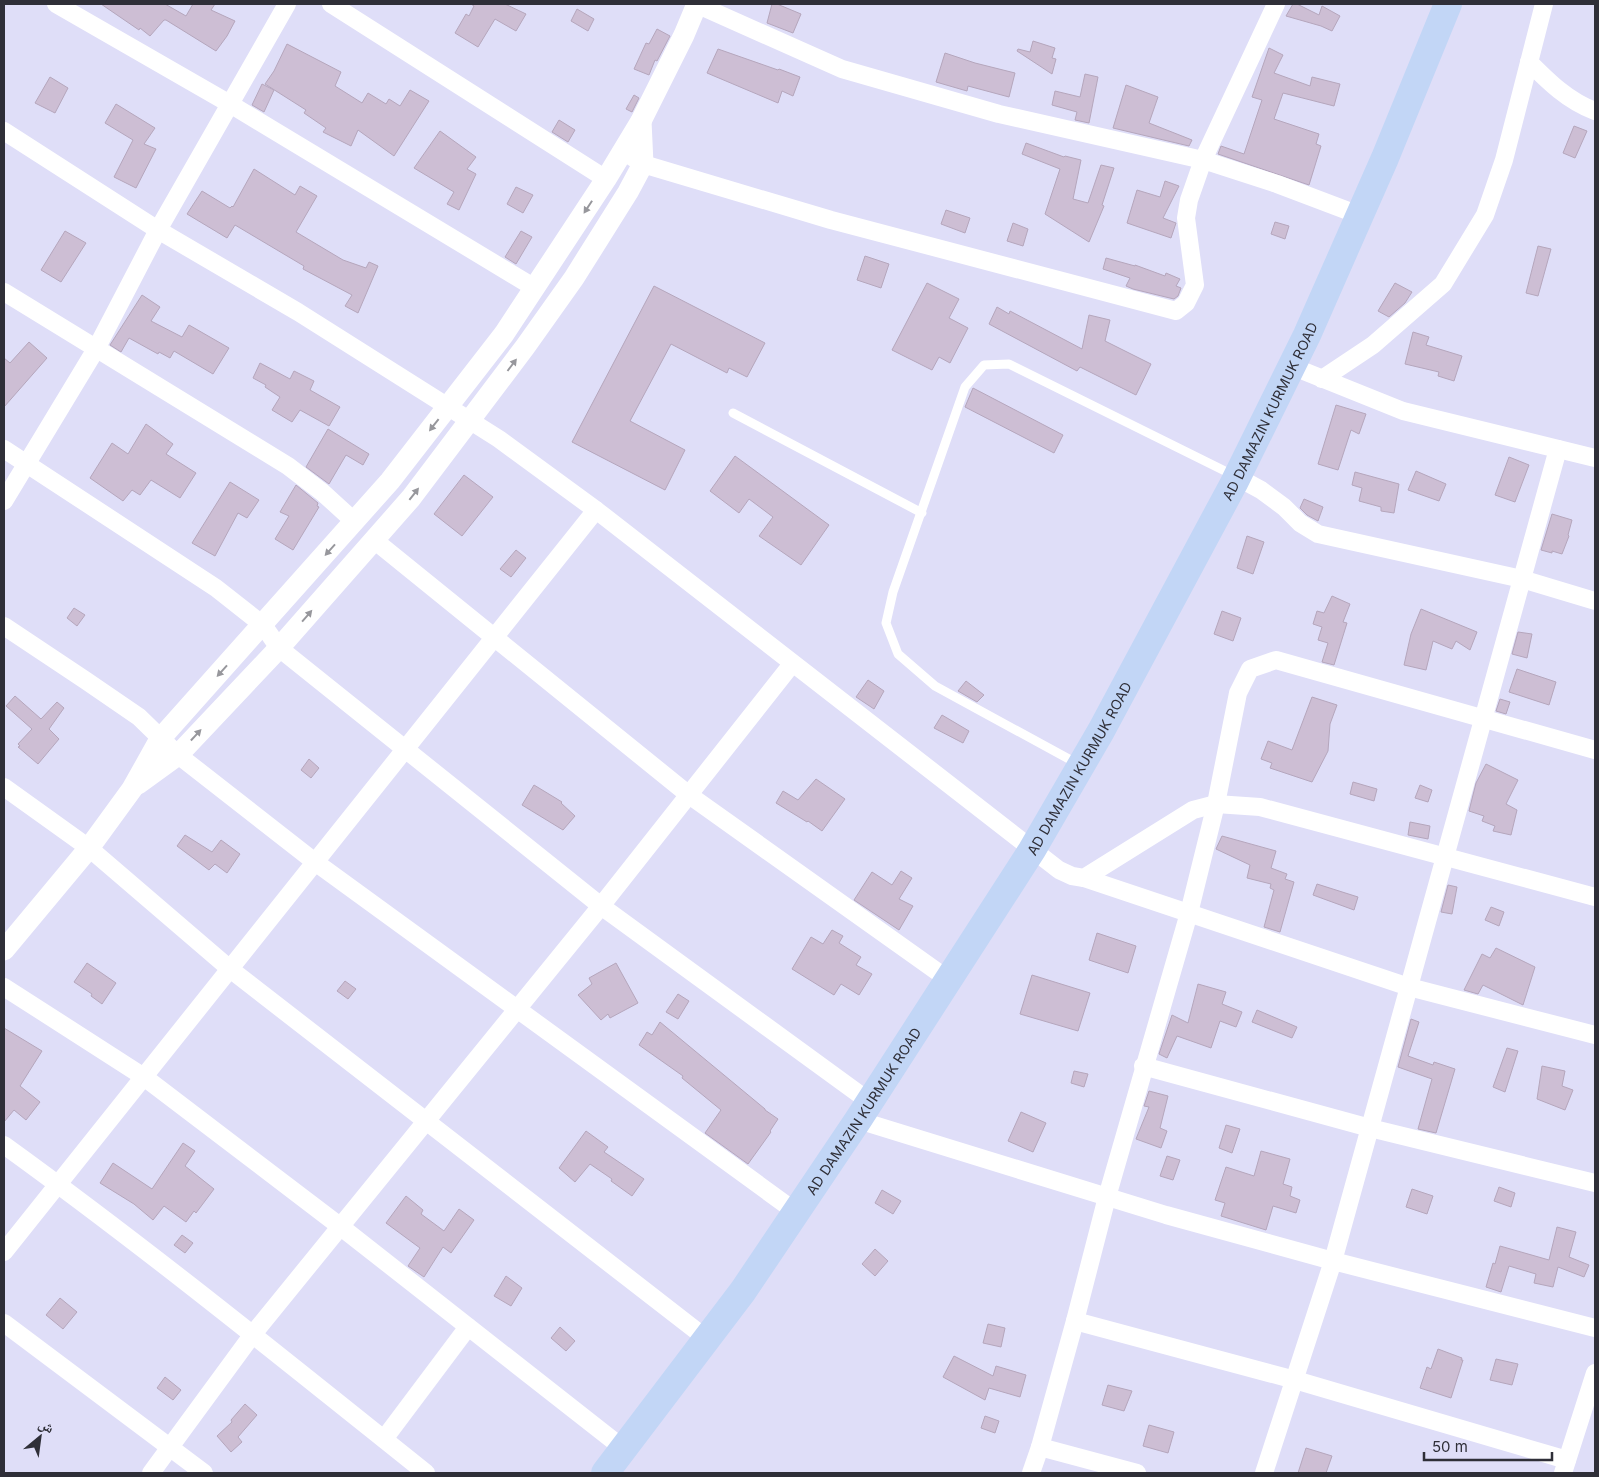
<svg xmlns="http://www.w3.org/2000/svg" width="1599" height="1477" font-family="Inter,'Noto Naskh Arabic',sans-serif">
	<rect width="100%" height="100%" fill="#dfdef8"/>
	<g fill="#cdbed4" stroke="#b5a6bc">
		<polygon points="101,4 165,4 186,16 193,4 215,4 211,10 235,21 227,36 216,51 166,20 164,20 150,36 140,28 139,30"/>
		<polygon points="471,4 505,4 526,14 516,31 495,19 478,47 455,33 466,14 469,16 474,6"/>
		<polygon points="772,4 777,4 801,14 793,33 767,23"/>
		<polygon points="1293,4 1297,4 1319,15 1322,6 1340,16 1332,31 1321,26 1286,16"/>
		<polygon points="577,9 594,19 588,31 571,21"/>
		<polygon points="657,29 670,36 657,61 655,60 649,75 634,69 646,43 649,44"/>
		<polygon points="1033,41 1055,48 1052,58 1056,59 1052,74 1017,51 1018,49 1030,52"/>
		<polygon points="287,44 341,72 335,86 362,103 368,93 386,104 389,99 400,106 410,90 429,101 394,156 358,130 351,146 323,132 326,128 304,113 306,110 265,84 274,71"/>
		<polygon points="1269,48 1283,55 1274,73 1310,86 1312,77 1340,84 1334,106 1283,93 1274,119 1319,134 1316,144 1321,146 1309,185 1218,154 1221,146 1244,154 1262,100 1252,97"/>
		<polygon points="718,49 778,70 779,69 800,77 793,96 782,91 778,103 707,73"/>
		<polygon points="945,53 975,63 1015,73 1009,97 968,86 967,91 936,82"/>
		<polygon points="1085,74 1098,77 1089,123 1075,120 1077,112 1052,105 1055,91 1080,97"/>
		<polygon points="50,77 68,88 55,113 35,103"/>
		<polygon points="262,84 274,90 264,112 252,105"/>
		<polygon points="1126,85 1158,97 1149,123 1192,140 1189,146 1113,128"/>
		<polygon points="634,95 639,98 632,112 626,109"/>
		<polygon points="116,104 155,128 144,144 156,149 136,188 114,177 133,140 105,123"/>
		<polygon points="559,120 575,130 568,142 552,132"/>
		<polygon points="1574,126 1587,131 1575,158 1563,153"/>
		<polygon points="440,131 476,157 467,169 476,174 459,210 447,204 454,192 414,168"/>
		<polygon points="1026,143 1064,157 1065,156 1081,160 1073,199 1088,203 1101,165 1114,168 1102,205 1104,206 1089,242 1045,214 1060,169 1022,154"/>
		<polygon points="254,169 295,195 300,186 317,196 296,232 343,260 366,268 369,262 378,266 358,313 345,306 352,295 303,269 304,266 235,225 227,238 187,214 202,191 230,208 232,206 233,207"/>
		<polygon points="1165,181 1179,186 1163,218 1176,223 1171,238 1127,223 1137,190 1160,197"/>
		<polygon points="516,187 533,195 523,213 507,204"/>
		<polygon points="946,210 970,218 965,233 941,224"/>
		<polygon points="1275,222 1289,226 1285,239 1271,234"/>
		<polygon points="1013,223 1028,229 1023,246 1007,241"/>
		<polygon points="65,231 86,243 61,282 41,270"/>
		<polygon points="521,231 532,237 516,264 505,257"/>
		<polygon points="1538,246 1551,249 1538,296 1526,293"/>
		<polygon points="865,256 889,264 881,288 857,280"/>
		<polygon points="1106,258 1135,266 1135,265 1165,276 1166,273 1180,279 1176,286 1181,288 1178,296 1174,299 1133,289 1126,286 1130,278 1103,269"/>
		<polygon points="927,283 959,299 949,318 968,328 950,363 939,357 932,370 892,350"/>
		<polygon points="1395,283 1412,292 1405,303 1389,317 1378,311"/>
		<polygon points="654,286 765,343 747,377 729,368 727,373 671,344 630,421 685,450 665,490 572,442"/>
		<polygon points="142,295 160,307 151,321 182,337 189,325 229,348 213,374 174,351 170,358 159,352 158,354 129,338 121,352 110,345"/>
		<polygon points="997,307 1009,314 1010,311 1082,349 1089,315 1110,320 1105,341 1151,364 1136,395 1080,367 1077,371 989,324"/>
		<polygon points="1413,332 1429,337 1426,345 1462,356 1454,381 1438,376 1439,372 1405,364"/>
		<polygon points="29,342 47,358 4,407 4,358 10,363"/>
		<polygon points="260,363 290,379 294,371 314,381 310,390 340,407 329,426 300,410 292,422 272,410 280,397 265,387 266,385 253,378"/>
		<polygon points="973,388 1063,435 1054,453 965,407"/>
		<polygon points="1336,405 1366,414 1359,434 1351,430 1338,470 1318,464"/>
		<polygon points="146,424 173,444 166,454 196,473 180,498 151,480 140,495 132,490 123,501 90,478 112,443 128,454"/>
		<polygon points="328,429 369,454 363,465 346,455 329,484 306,467"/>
		<polygon points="735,456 829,525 801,565 759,536 773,517 749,499 739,513 710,491"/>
		<polygon points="1509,457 1529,465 1515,502 1495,495"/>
		<polygon points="1416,471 1446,484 1439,501 1408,490"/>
		<polygon points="1355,472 1399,484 1394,513 1381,511 1381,507 1359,501 1362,488 1352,485"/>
		<polygon points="464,475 493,497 462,536 434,514"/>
		<polygon points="230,482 259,500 247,518 238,513 215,556 192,543"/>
		<polygon points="296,485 318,503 317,506 319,507 293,550 275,539 289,516 280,512"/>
		<polygon points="1304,499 1323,507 1318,521 1307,515 1300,508"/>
		<polygon points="1552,514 1572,520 1568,535 1569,536 1562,554 1552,551 1552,553 1541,550"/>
		<polygon points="1247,536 1264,542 1253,574 1237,568"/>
		<polygon points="516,550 526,558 511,577 500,569"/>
		<polygon points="1332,596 1350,604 1343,622 1347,623 1334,665 1322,662 1328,643 1318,640 1322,627 1313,624 1317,611 1324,613"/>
		<polygon points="74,608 85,615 77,626 67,618"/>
		<polygon points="1421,609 1477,632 1470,650 1456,641 1452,649 1433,641 1426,670 1404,665 1411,634"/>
		<polygon points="1222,611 1241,618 1233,641 1214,634"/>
		<polygon points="1518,632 1532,634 1527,658 1512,654"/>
		<polygon points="1517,669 1556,682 1549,705 1509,692"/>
		<polygon points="868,680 884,691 874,709 856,697"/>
		<polygon points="966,681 984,695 977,702 958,691"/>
		<polygon points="15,696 41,719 57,702 64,708 49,729 59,739 38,764 18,747 20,746 18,744 32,729 6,706"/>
		<polygon points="1312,697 1337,705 1330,724 1328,751 1312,782 1270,768 1272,763 1261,759 1268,741 1292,750"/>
		<polygon points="1500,699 1510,702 1506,714 1496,711"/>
		<polygon points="942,715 969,731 963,743 934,728"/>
		<polygon points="309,759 319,768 311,778 301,770"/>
		<polygon points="1486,764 1518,780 1506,804 1517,810 1511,835 1493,831 1495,826 1482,821 1484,816 1469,811 1476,783"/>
		<polygon points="816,779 845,799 822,831 808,821 807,822 776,803 783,791 798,800"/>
		<polygon points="1353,782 1377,789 1374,801 1350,794"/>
		<polygon points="534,785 562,802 561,803 575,816 563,830 522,805"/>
		<polygon points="1420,785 1432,790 1428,802 1415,798"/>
		<polygon points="1410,822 1430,826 1428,839 1408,835"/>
		<polygon points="185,835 212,852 221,840 240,854 227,873 215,864 209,870 177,846"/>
		<polygon points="1222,836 1276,851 1271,868 1287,874 1285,879 1294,882 1280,932 1264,927 1274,890 1270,888 1271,884 1247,878 1250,865 1216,849"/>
		<polygon points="901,871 912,878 899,899 913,906 899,930 854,900 872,872 892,885"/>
		<polygon points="1317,884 1358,897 1354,910 1313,895"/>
		<polygon points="1448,885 1457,887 1452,914 1441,912"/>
		<polygon points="1491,907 1504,912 1499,926 1485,920"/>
		<polygon points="832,930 843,936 839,943 861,957 856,965 872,974 859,995 841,984 834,995 792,969 811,937 823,944"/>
		<polygon points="1097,933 1136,946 1128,973 1089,960"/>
		<polygon points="1496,948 1535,967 1523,1005 1483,985 1478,994 1464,990 1482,954 1490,958"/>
		<polygon points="87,963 116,983 102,1004 91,996 92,994 74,982"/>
		<polygon points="616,963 638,1003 610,1018 608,1014 601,1020 578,995 592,984 589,978"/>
		<polygon points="1032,975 1090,993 1078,1031 1020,1014"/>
		<polygon points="345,981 356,989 348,999 337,991"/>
		<polygon points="1198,984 1226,992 1222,1004 1242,1012 1236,1027 1220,1021 1211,1048 1177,1036 1167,1058 1159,1054 1172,1015 1188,1023"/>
		<polygon points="678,994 689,1001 678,1019 666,1012"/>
		<polygon points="1257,1010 1297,1027 1292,1038 1252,1022"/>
		<polygon points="1411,1019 1419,1022 1408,1056 1433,1065 1434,1062 1455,1069 1436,1133 1418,1129 1432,1079 1398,1067"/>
		<polygon points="660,1022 765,1109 765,1110 778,1119 770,1131 771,1132 748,1164 705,1133 721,1110 682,1078 683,1076 639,1045 647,1032 652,1035"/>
		<polygon points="4,1028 42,1051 20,1086 40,1102 26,1120 14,1110 4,1122"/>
		<polygon points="1507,1048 1518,1051 1505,1092 1493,1087"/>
		<polygon points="1542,1066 1565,1071 1562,1086 1573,1090 1565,1110 1537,1099"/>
		<polygon points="1074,1071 1088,1074 1084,1087 1071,1083"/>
		<polygon points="1149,1091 1168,1096 1160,1128 1167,1131 1161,1148 1136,1139 1149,1107 1144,1106"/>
		<polygon points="1021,1112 1046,1123 1033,1152 1008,1141"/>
		<polygon points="1226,1125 1240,1129 1232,1153 1219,1148"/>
		<polygon points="586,1131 608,1147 604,1152 644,1179 632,1196 611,1181 612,1179 590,1164 575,1182 559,1168"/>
		<polygon points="183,1143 195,1151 185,1166 214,1189 196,1213 194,1211 186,1222 164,1206 153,1220 134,1204 100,1183 113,1163 152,1189"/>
		<polygon points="1261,1151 1290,1159 1283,1184 1292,1187 1290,1196 1300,1200 1296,1213 1273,1206 1266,1230 1221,1216 1225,1203 1215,1200 1226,1167 1254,1176"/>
		<polygon points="1167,1156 1180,1160 1173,1180 1160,1176"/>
		<polygon points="1499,1187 1515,1193 1511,1207 1494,1201"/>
		<polygon points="1412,1189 1433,1196 1427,1214 1406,1207"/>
		<polygon points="882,1190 901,1201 893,1214 875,1203"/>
		<polygon points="406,1196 423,1210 421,1214 444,1231 459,1209 474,1220 451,1253 443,1247 424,1277 408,1266 420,1248 386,1223"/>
		<polygon points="1557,1227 1576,1232 1569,1257 1589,1265 1584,1277 1558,1267 1553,1287 1534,1283 1536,1274 1509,1266 1501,1292 1486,1287 1493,1263 1495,1264 1500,1246 1549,1260"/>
		<polygon points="182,1235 193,1243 185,1253 174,1245"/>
		<polygon points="875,1249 888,1261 875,1276 862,1264"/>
		<polygon points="506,1276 522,1288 511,1306 494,1296"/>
		<polygon points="60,1298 77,1312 63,1329 46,1315"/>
		<polygon points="988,1324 1005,1328 1001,1347 983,1343"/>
		<polygon points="560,1327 575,1341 566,1351 551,1338"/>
		<polygon points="1438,1349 1462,1358 1461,1360 1463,1360 1451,1398 1420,1388 1427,1367 1431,1369"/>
		<polygon points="954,1356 993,1376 996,1366 1026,1375 1020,1397 989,1388 985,1400 943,1377"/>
		<polygon points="1496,1359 1518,1364 1512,1385 1490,1380"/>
		<polygon points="165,1377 181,1390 173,1400 157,1388"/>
		<polygon points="1108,1385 1132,1391 1124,1411 1102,1405"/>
		<polygon points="245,1404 257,1415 238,1437 242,1442 231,1452 217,1436 232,1422 231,1420"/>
		<polygon points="985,1416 999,1421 995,1433 981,1428"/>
		<polygon points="1149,1425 1174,1432 1168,1453 1143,1446"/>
		<polygon points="1306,1448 1332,1456 1326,1473 1298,1473"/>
	</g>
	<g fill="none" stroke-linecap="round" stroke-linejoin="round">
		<g stroke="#fff" stroke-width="9">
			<polyline points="733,413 922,513"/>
			<polyline points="1078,764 935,686 898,654 886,623 893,592 965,387 984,365 1009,364 1235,476"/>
		</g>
		<g stroke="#fff" stroke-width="18">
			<polyline points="56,4 230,104 535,288"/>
			<polyline points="331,4 606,179"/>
			<polyline points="696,4 842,69 999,114 1203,160 1277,184 1359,215"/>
			<path d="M 1529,62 C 1549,82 1568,101 1595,111"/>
			<polyline points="4,131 158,230 298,312 499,439 596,510 1059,870 1072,876 1084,878 1193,810 1216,804 1260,807 1595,897"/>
			<polyline points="623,151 643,164 831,220 1176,311 1186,303 1195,285 1186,218 1189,200 1203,160 1276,4"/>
			<polyline points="4,292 288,466 322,492 355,522"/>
			<polyline points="1291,366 1403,411 1595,458"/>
			<polyline points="1322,379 1373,345 1443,284 1485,215 1504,160 1544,4"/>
			<polyline points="4,449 216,588 263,625 279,648 601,906 870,1102"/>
			<polyline points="1237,477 1261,490 1284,507 1300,523 1318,534 1522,579 1595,601"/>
			<polyline points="4,501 96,349 158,230 287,4"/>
			<polyline points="374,540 689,795 949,980"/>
			<polyline points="4,626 85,680 139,717 178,755 315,862 796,1212"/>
			<polyline points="4,787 89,848 230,969 707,1339"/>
			<polyline points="1084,878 1409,987 1595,1035"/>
			<polyline points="4,987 144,1077 341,1227 624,1449"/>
			<polyline points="1143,1066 1370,1128 1595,1183"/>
			<polyline points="858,1120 1166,1215 1333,1261 1595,1328"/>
			<path d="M 4,1145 C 148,1249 287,1362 426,1473"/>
			<polyline points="4,1252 596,510"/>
			<polyline points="1075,1321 1295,1380 1567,1460"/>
			<polyline points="4,1323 204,1473"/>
			<polyline points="384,1439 468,1327"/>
			<polyline points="151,1473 253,1334 601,906 792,664"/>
			<polyline points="1031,1473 1040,1447"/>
			<polyline points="1137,1473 1040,1447 1075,1321 1107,1197 1189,913 1216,804 1238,693 1250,669 1276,660 1595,750"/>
			<polyline points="1264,1473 1333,1261 1558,449"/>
			<polyline points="1563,1473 1595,1373"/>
		</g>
		<g stroke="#fff" stroke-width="21">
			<polyline points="138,784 178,755 279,648 411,498 525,347 574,278 628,192 643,164 641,121"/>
			<polyline points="4,950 89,848 132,789 160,739 390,481 504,334 606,179 641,121 684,35 697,4"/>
		</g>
		<path stroke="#c2d6f6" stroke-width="28" id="s1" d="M 605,1473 L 743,1291 L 858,1120 L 1032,850 L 1101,731 L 1234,483 L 1307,335 L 1385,158 L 1448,4"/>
	</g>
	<defs><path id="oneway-solid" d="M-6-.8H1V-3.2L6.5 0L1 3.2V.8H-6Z" transform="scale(1.25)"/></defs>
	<g fill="#97979c">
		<use href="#oneway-solid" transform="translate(588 207) rotate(123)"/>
		<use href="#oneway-solid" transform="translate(512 365) rotate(-53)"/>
		<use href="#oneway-solid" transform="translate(434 425) rotate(128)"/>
		<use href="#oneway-solid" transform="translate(414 494) rotate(-52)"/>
		<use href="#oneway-solid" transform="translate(330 550) rotate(132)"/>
		<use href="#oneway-solid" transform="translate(307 616) rotate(-49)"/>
		<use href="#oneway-solid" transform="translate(222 671) rotate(132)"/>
		<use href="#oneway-solid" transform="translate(196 735) rotate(-47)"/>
	</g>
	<g text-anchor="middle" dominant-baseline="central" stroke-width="4.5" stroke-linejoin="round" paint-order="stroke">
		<g font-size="14" fill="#2f2f38" stroke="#dfdef8">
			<text stroke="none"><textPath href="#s1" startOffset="1255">AD DAMAZIN KURMUK ROAD</textPath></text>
			<text stroke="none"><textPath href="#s1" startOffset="850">AD DAMAZIN KURMUK ROAD</textPath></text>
			<text stroke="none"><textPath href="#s1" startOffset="445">AD DAMAZIN KURMUK ROAD</textPath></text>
		</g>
	</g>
	<rect width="1599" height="1477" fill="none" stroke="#2f2f38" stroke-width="10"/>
	<g transform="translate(40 1437) rotate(29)" stroke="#dfdef8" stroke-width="4" paint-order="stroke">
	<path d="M0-4L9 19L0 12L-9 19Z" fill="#2f2f38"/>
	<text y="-8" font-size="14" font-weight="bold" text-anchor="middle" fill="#2f2f38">ش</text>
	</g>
	<path d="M1424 1452v8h128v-8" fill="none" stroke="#2f2f38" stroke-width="2.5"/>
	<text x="1432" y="1452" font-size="15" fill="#2f2f38" stroke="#dfdef8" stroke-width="4" paint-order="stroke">50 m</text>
</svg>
